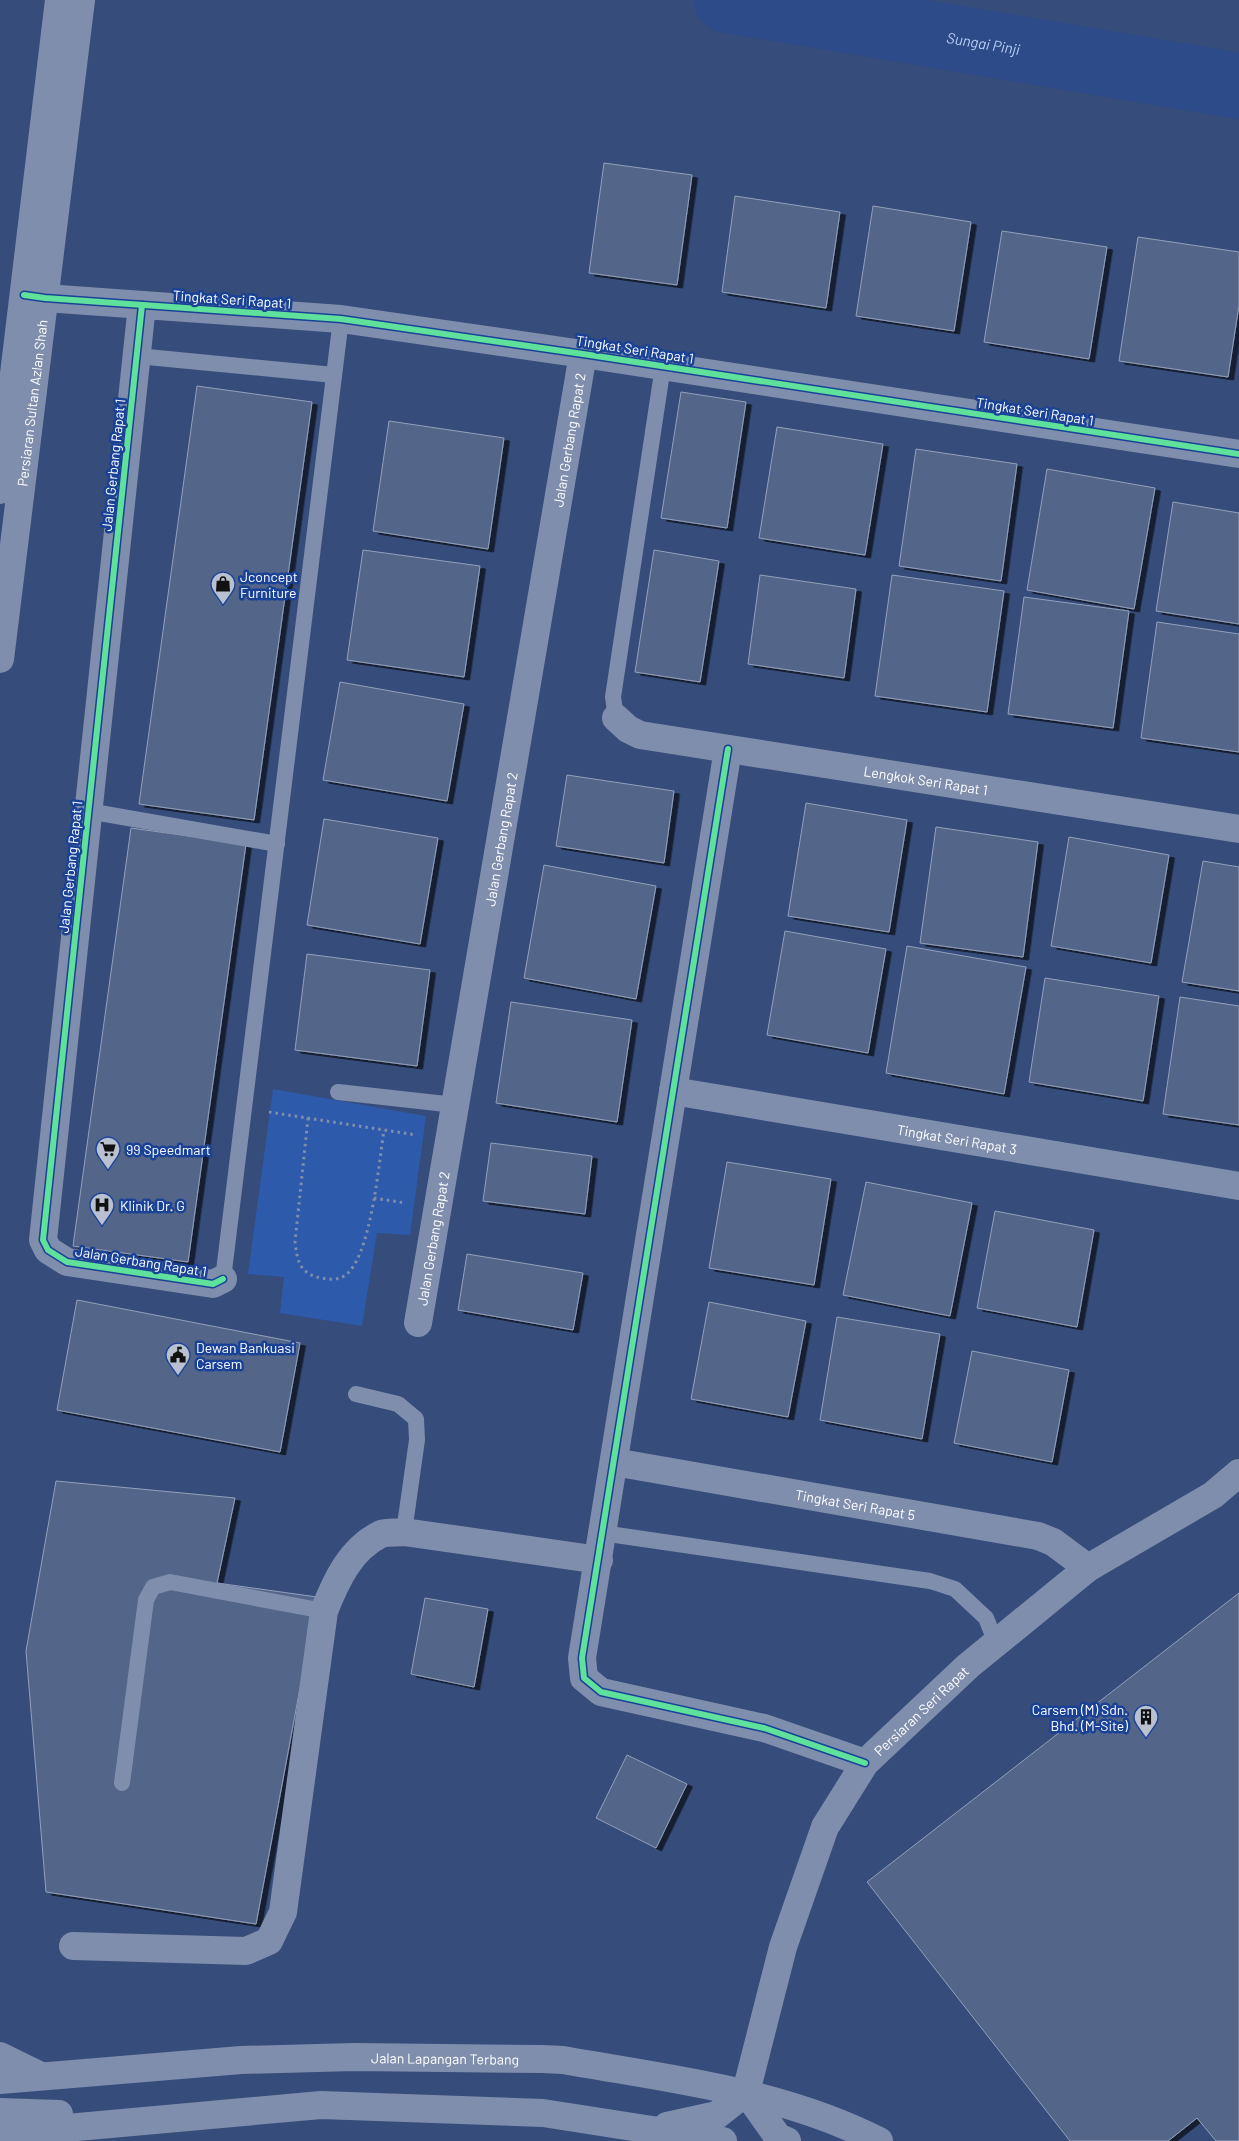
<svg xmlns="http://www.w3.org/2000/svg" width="1239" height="2141" font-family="Barlow,sans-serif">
	<defs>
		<filter id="shadow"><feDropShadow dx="5.5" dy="3" stdDeviation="0" flood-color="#0009"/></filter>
	</defs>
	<rect width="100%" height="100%" fill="#364c7a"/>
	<polygon fill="#2e5aac" points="273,1089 426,1116 410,1235 377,1233 362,1326 280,1313 284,1277 248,1274"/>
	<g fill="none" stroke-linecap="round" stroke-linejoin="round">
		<path stroke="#2d4a89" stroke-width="66" id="s1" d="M 727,0 L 1239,86"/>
	</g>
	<g fill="#536589" stroke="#94a0ba" filter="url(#shadow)">
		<polygon points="604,163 692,175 677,285 589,273"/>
		<polygon points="735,196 840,212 826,308 722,292"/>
		<polygon points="873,206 971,222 954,331 856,316"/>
		<polygon points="1002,231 1107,247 1089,359 984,342"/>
		<polygon points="1138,237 1239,252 1239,305 1228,377 1119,361"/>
		<polygon points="197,386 312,402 254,820 139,804"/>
		<polygon points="681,392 746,402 727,528 661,518"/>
		<polygon points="389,421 504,438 488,549 373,531"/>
		<polygon points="777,427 883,444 865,555 759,538"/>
		<polygon points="916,449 1017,464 1001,581 899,566"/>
		<polygon points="1047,469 1155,488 1134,609 1027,590"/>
		<polygon points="1173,502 1239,513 1239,624 1156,611"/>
		<polygon points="363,550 480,566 464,677 347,660"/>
		<polygon points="654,550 719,561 700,682 635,672"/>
		<polygon points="760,575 856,589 844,678 748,664"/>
		<polygon points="892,575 1004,591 987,712 875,696"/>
		<polygon points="1024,597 1129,611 1113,728 1008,714"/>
		<polygon points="1157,622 1239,634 1239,752 1141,738"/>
		<polygon points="340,682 464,704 447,801 323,780"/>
		<polygon points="567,775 674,791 664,863 556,846"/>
		<polygon points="806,803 907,820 889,932 788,916"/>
		<polygon points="324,819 438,838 420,944 307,925"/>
		<polygon points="936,827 1038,842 1023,957 920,943"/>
		<polygon points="131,828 246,844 188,1262 73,1246"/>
		<polygon points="1069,837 1169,855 1151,963 1051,946"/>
		<polygon points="1203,861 1239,867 1239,991 1182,982"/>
		<polygon points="544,865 656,886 636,999 524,978"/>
		<polygon points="785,931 886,949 868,1053 767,1035"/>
		<polygon points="907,946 1026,967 1004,1094 886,1073"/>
		<polygon points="307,954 430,970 417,1066 295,1050"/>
		<polygon points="1045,978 1159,996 1143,1101 1029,1082"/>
		<polygon points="1180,997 1239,1006 1239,1125 1163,1114"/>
		<polygon points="511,1002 632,1020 617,1122 496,1103"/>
		<polygon points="491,1143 592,1156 585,1214 483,1201"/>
		<polygon points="727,1162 831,1179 814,1285 709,1268"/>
		<polygon points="866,1182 972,1203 950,1316 843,1295"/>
		<polygon points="995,1211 1094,1230 1077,1327 977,1308"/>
		<polygon points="467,1254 583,1273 573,1330 458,1310"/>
		<polygon points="77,1300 300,1343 280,1452 57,1410"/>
		<polygon points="709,1302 806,1321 788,1417 691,1399"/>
		<polygon points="837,1317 940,1334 922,1439 820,1420"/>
		<polygon points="972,1351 1069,1370 1052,1462 954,1443"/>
		<polygon points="56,1481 235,1498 217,1583 317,1597 256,1924 46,1892 26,1651"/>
		<polygon points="1239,1593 1239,2141 1216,2141 1197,2118 1168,2141 1070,2141 867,1882"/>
		<polygon points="425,1598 488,1609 474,1687 411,1674"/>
		<polygon points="627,1755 687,1784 656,1848 596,1818"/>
	</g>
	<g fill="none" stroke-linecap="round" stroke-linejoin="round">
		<g stroke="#808ead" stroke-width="3" stroke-dasharray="2.5 4" stroke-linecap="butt">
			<polyline points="269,1112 416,1135"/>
			<path d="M 308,1118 L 295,1242 C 297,1259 299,1272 317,1277 C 325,1279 337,1281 344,1276 C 371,1260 379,1161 384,1130"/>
			<polyline points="374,1198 405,1203"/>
		</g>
		<g stroke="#808ead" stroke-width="16">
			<polyline points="137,356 334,375"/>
			<polyline points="616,718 613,697 663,366"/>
			<polyline points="88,811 277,844"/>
			<polyline points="338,1092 455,1105"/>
			<polyline points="223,1279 341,319"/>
			<polyline points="356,1394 398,1404 416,1419 417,1440 404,1532"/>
			<polyline points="602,1533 930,1581 955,1589 986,1618 996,1643"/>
			<polyline points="122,1783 146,1600 153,1587 170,1582 324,1611"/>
		</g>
		<g stroke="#808ead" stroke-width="28">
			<polyline points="24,295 45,298 341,319 583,354 1239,454"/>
			<polyline points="142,305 43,1240 48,1250 67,1262 213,1284 223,1279"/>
			<path id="s2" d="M 616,718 L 628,729 L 640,735 L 1239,829"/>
			<polyline points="728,749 582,1658 584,1678 601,1692 764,1728 865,1763"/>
			<path id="s3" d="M 673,1091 L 1239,1186"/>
			<path id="s4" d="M 418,1323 L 583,354"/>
			<path id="s5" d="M 614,1462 L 1038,1536 L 1053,1542 L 1088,1568"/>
			<path d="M 73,1946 L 246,1951 L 269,1941 L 283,1912 L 324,1611 C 336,1581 350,1549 381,1534 C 387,1532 397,1533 404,1532 L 599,1560"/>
			<path id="s6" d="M 746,2092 L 783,1947 L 825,1827 L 865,1763 L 968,1666 L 1088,1568 L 1213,1495 L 1239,1473"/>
		</g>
		<g stroke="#808ead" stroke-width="28">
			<polyline points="0,490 59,0"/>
			<path id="s7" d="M 0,659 L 81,0"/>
			<polyline points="0,2056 41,2076"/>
			<path id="s8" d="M 0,2080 L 241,2060 L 354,2057 L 542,2059 L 563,2060 C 670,2079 781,2091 879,2141"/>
			<polyline points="746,2092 778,2137 787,2141"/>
			<polyline points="0,2112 59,2114"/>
			<polyline points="667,2126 717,2115 746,2092"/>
			<polyline points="0,2134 321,2105 543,2113 723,2141"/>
		</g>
		<defs>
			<g id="cycleway">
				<polyline points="24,295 45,298 341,319 583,354 1239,454"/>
				<polyline points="142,305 43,1240 48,1250 67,1262 213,1284 223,1279"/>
				<polyline points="728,749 582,1658 584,1678 601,1692 764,1728 865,1763"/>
			</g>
		</defs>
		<use href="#cycleway" stroke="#194297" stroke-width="9"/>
		<use href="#cycleway" stroke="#60e19b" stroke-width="6"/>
	</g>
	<defs>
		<symbol id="shop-pin" viewBox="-11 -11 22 30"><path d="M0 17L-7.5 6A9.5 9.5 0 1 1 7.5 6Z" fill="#b9c0d0" stroke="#194297"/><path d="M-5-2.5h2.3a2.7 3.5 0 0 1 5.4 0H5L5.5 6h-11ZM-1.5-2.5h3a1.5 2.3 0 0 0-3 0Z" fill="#111"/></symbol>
		<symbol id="supermarket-pin" viewBox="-11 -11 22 30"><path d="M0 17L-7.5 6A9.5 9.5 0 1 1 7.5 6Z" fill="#b9c0d0" stroke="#194297"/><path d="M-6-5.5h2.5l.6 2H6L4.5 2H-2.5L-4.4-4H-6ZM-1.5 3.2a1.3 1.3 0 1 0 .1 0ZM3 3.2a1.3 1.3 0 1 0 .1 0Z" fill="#111"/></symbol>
		<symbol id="hospital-pin" viewBox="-11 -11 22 30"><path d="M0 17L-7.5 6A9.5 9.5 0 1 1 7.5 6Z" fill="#b9c0d0" stroke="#194297"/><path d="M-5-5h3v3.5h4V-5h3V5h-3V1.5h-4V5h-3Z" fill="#111"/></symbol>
		<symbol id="civic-pin" viewBox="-11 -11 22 30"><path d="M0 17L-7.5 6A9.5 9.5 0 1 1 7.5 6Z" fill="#b9c0d0" stroke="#194297"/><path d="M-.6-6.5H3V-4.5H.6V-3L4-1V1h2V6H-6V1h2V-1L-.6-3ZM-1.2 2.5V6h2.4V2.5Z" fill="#111"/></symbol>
		<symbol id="building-pin" viewBox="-11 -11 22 30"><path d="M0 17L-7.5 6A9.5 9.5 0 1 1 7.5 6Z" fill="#b9c0d0" stroke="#194297"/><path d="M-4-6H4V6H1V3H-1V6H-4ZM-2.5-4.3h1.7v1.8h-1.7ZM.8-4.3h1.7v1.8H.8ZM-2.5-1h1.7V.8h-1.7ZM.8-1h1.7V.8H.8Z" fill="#111"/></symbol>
	</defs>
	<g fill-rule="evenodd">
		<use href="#shop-pin" x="209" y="570" width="28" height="38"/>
		<use href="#supermarket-pin" x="94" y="1135" width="28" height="38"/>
		<use href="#hospital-pin" x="88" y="1191" width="28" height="38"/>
		<use href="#civic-pin" x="164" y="1341" width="28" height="38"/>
		<use href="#building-pin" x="1132" y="1703" width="28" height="38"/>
	</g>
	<g text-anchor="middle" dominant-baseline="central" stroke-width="5" stroke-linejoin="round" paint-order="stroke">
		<g font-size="14" fill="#fff" stroke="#194297">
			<text transform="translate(232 299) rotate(4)">Tingkat Seri Rapat 1</text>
			<text transform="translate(635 349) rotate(9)">Tingkat Seri Rapat 1</text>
			<text stroke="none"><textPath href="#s7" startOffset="258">Persiaran Sultan Azlan Shah</textPath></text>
			<text transform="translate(1035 411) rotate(9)">Tingkat Seri Rapat 1</text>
			<text stroke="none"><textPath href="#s4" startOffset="896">Jalan Gerbang Rapat 2</textPath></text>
			<text transform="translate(113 465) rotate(-84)">Jalan Gerbang Rapat 1</text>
			<text stroke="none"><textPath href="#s2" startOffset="319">Lengkok Seri Rapat 1</textPath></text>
			<text stroke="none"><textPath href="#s4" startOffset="491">Jalan Gerbang Rapat 2</textPath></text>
			<text transform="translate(70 867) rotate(-84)">Jalan Gerbang Rapat 1</text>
			<text stroke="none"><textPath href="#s3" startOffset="288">Tingkat Seri Rapat 3</textPath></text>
			<text stroke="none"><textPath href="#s4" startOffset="86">Jalan Gerbang Rapat 2</textPath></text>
			<text transform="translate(141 1261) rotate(9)">Jalan Gerbang Rapat 1</text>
			<text stroke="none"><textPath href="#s5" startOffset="245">Tingkat Seri Rapat 5</textPath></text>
			<text stroke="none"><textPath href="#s6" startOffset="429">Persiaran Seri Rapat</textPath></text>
			<text stroke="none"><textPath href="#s8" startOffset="446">Jalan Lapangan Terbang</textPath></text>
		</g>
		<g font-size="14" fill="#fff" stroke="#194297" text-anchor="start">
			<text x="240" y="576">Jconcept<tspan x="240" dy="16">Furniture</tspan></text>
			<text x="126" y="1149">99 Speedmart</text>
			<text x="120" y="1205">Klinik Dr. G</text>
			<text x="196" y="1347">Dewan Bankuasi<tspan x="196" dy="16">Carsem</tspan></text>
			<text x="1128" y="1709" text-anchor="end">Carsem (M) Sdn.<tspan x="1128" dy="16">Bhd. (M-Site)</tspan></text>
		</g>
		<g font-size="15" font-style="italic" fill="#b9cff7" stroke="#194297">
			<text stroke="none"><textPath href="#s1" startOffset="260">Sungai Pinji</textPath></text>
		</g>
	</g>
</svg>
